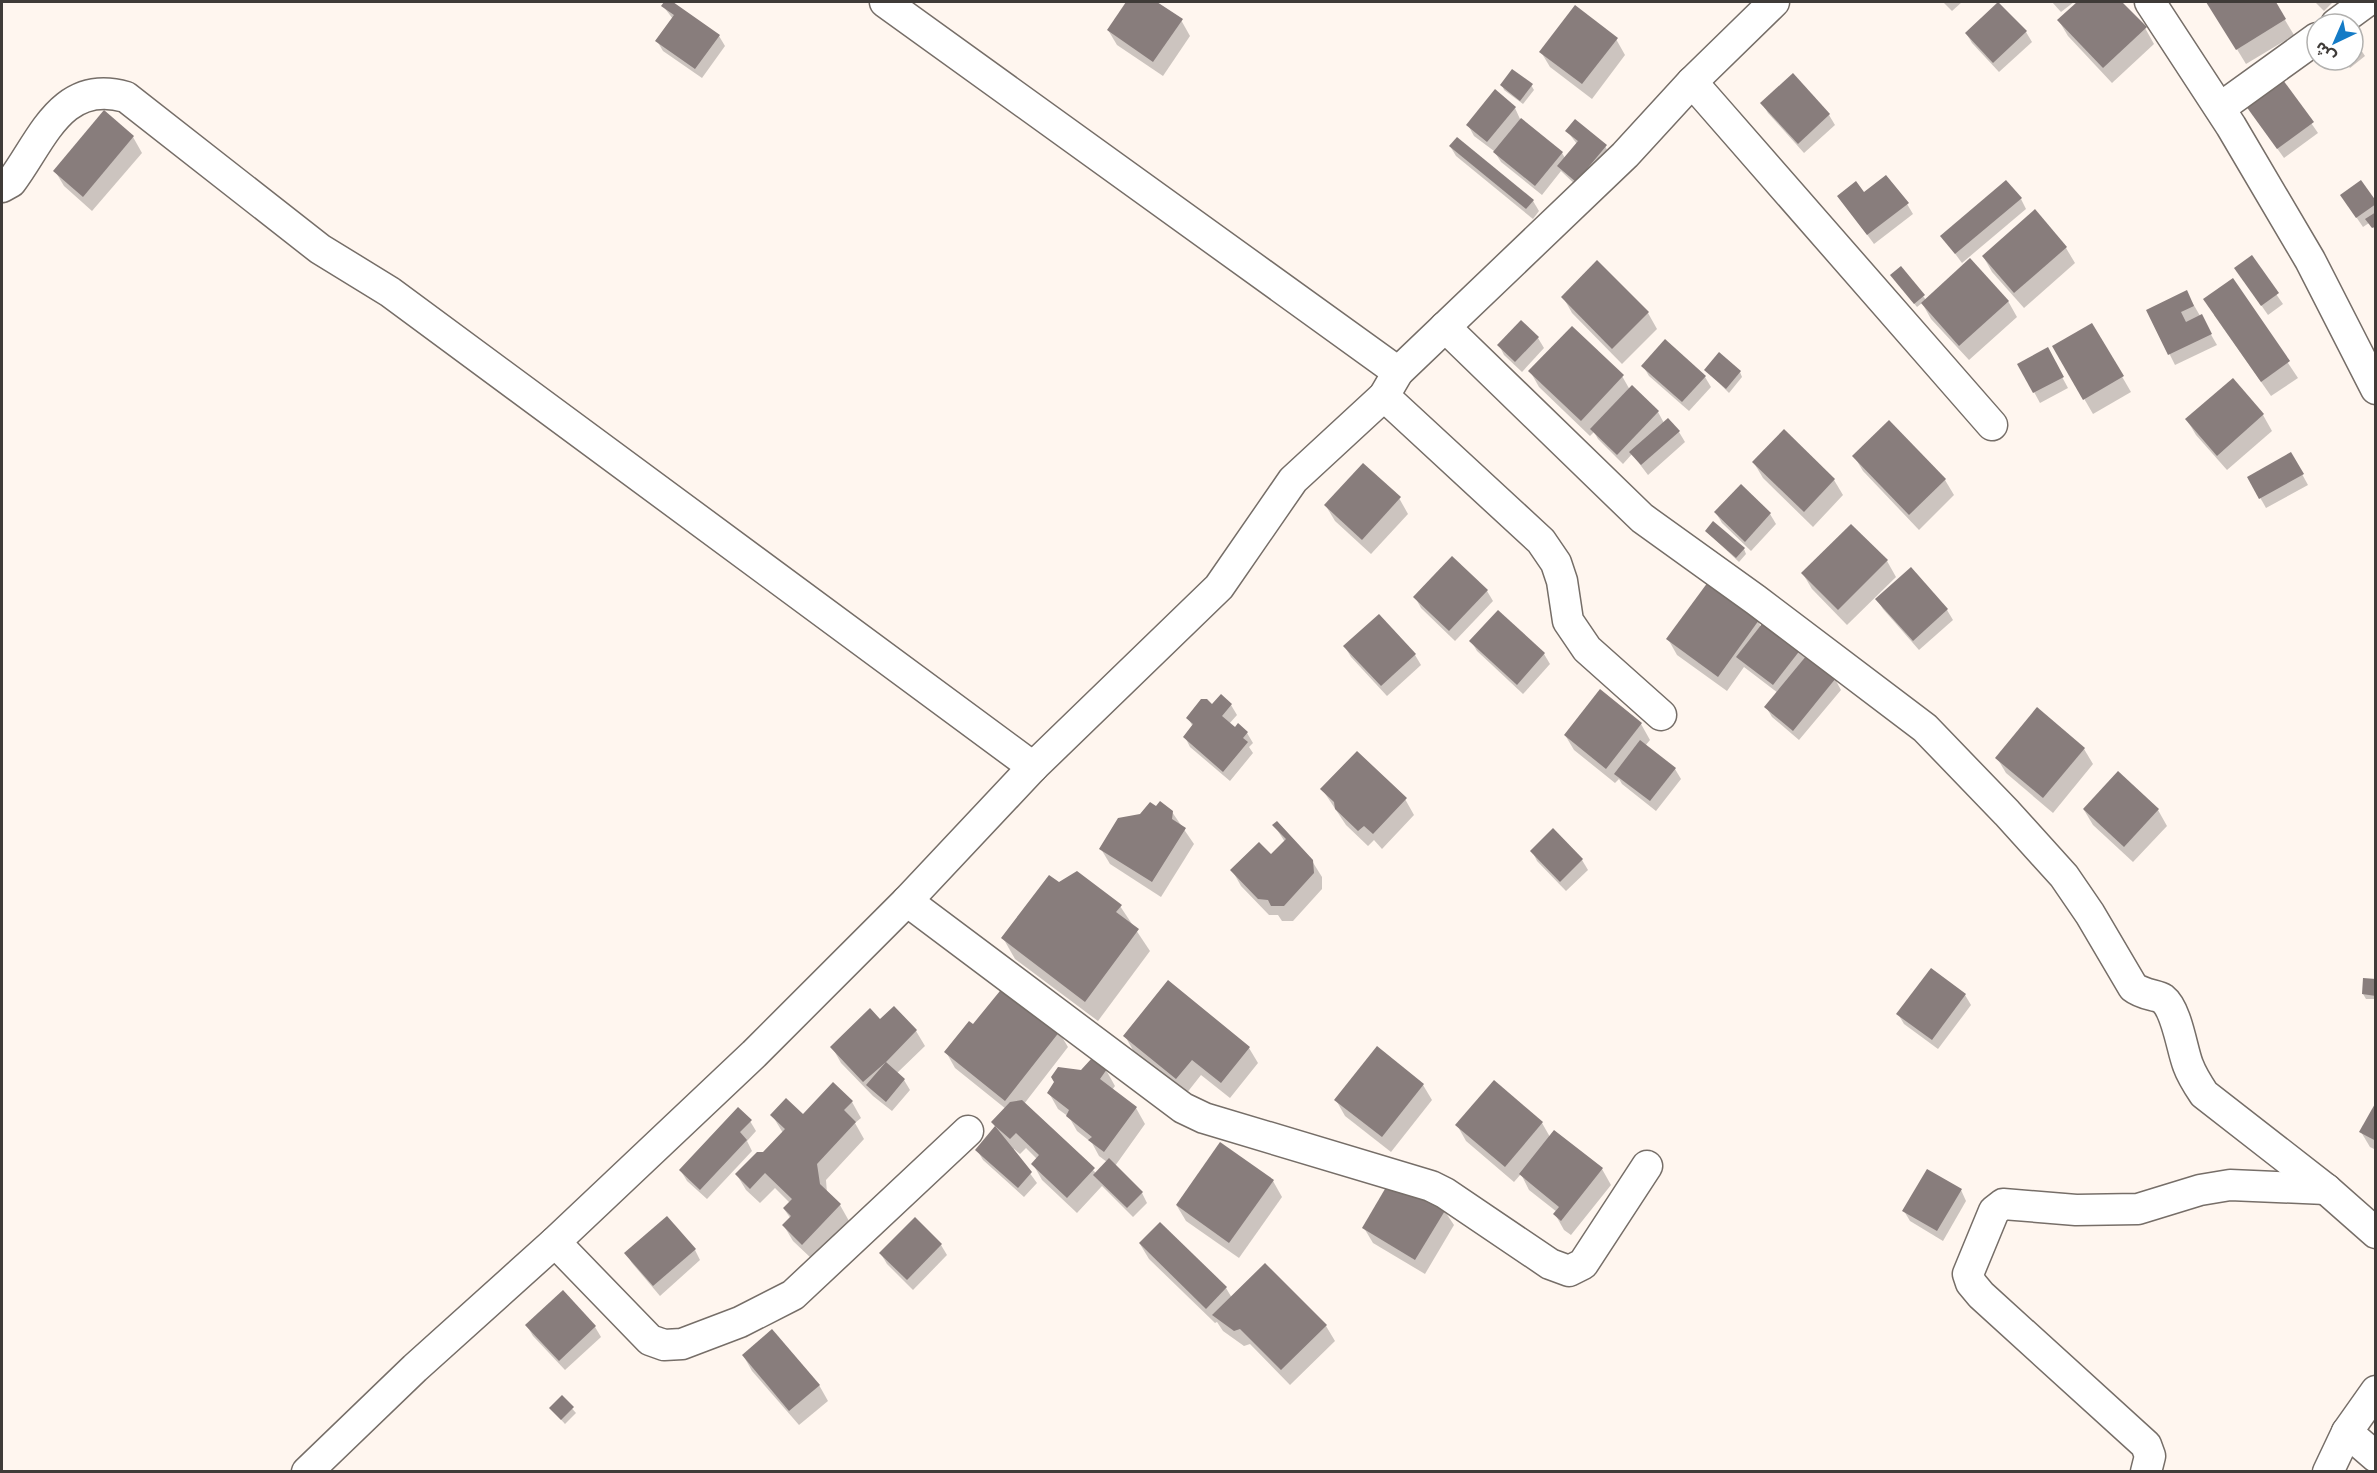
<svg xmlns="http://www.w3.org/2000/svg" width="2377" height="1473" font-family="'Playfair Display','Noto Sans Arabic',serif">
	<rect width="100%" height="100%" fill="#fff6ef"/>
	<g fill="#0003">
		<polygon points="666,2 671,2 719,36 725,46 702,78 663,51 657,41 673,19 663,6"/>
		<polygon points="1128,2 1155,2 1181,20 1190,36 1163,76 1117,45 1108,30"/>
		<polygon points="1943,2 1962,2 1952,11"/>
		<polygon points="2052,2 2074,2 2061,12"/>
		<polygon points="2079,2 2120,2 2145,28 2154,44 2112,83 2068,36 2059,21"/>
		<polygon points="2208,2 2274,2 2294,35 2246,64"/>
		<polygon points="2315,2 2333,2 2324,11"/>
		<polygon points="1999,3 2026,32 2032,42 1999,72 1972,43 1966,33"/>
		<polygon points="2353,38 2365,56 2350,68 2343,60 2353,60"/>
		<polygon points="1616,39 1625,55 1592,99 1550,67 1541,52"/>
		<polygon points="1793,75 1829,115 1835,125 1804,153 1768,113 1762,103"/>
		<polygon points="2280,78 2318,133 2284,158 2251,112"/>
		<polygon points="1502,85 1531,85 1534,90 1523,104 1504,90"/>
		<polygon points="1515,108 1520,119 1562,153 1565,158 1577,144 1567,131 1605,146 1611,157 1582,191 1561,171 1542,195 1501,162 1494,151 1474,136 1468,125"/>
		<polygon points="133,137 142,153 92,211 64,186 55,171"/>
		<polygon points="1450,146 1533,201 1539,211 1533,219 1456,156"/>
		<polygon points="1864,194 1907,204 1913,214 1874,244 1839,196"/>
		<polygon points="2021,199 2026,209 1962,263 1942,236"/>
		<polygon points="2376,203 2376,231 2369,223 2363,227 2348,205"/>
		<polygon points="2034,211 2066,248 2075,263 2024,308 1992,272 1983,256"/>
		<polygon points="2251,258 2283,304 2268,315 2236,269"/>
		<polygon points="1597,262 1648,313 1657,329 1622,364 1572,313 1563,297"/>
		<polygon points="1895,280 1923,296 1926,300 2008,301 2017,317 1969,360 1931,319 1922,303 1917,307"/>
		<polygon points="2233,280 2298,378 2271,396 2214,315"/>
		<polygon points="2192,302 2217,345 2175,365 2148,311"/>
		<polygon points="2092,325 2131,392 2093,414 2054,347"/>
		<polygon points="1538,338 1544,348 1522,372 1504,355 1499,345"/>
		<polygon points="2047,349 2068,388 2040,403 2019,364"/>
		<polygon points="1643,366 1705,377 1711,387 1689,411 1649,376"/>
		<polygon points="1706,370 1740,372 1742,377 1729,393"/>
		<polygon points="1530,371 1622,376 1630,390 1658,412 1664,423 1679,432 1685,442 1648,475 1632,454 1623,464 1598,439 1594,432 1590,436 1539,387"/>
		<polygon points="2232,380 2263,415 2272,431 2227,470 2196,435 2187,420"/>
		<polygon points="2291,454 2308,485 2266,508 2249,478"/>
		<polygon points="1854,456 1945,480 1954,495 1919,530 1863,471"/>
		<polygon points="1754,463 1834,480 1843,495 1813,527 1763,478"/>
		<polygon points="1741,486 1770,514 1776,524 1751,551 1722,523 1716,513"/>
		<polygon points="1399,498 1408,514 1371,554 1335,521 1326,506"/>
		<polygon points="1706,531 1744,549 1746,554 1739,562"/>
		<polygon points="1887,561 1896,577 1847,625 1812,589 1803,574"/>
		<polygon points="1487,591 1493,601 1455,641 1421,608 1415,597"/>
		<polygon points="1877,599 1947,610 1953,620 1919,650 1883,609"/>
		<polygon points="1498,612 1544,654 1550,664 1523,694 1477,651 1471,641"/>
		<polygon points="1758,621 1761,627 1800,650 1806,659 1835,679 1841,690 1799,740 1772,717 1766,707 1778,693 1744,667 1727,691 1677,655 1668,639"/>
		<polygon points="1345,647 1415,655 1421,665 1387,696 1351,657"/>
		<polygon points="1601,691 1641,724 1650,740 1645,746 1675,769 1681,779 1656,811 1622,784 1619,779 1615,783 1574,750 1565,735"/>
		<polygon points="1231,705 1237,715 1229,724 1247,733 1253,743 1249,747 1253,753 1230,781 1190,747 1185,737 1193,727 1188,718 1212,707"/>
		<polygon points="2084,749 2093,764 2053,813 2006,773 1997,758"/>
		<polygon points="2118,773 2158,810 2167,826 2133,862 2093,825 2084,810"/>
		<polygon points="1322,789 1405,799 1414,815 1382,849 1374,840 1368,846 1346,825"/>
		<polygon points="1156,808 1172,812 1194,844 1161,897 1110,864 1101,849 1141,815"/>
		<polygon points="1274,825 1312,861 1322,877 1322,889 1293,921 1282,921 1278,915 1269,915 1241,886 1232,870 1270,856 1285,842"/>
		<polygon points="1532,851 1582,860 1588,870 1566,891 1537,861"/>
		<polygon points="1059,884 1120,906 1150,951 1098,1021 1015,959 1003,938"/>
		<polygon points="1931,970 1965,995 1971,1005 1938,1049 1904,1024 1898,1014"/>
		<polygon points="2376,981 2376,999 2366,999 2363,994"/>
		<polygon points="880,1021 916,1031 925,1046 897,1073 904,1080 910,1090 892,1111 873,1096 841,1063 832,1047"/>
		<polygon points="973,1026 1059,1032 1068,1047 1024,1104 1096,1173 1107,1162 1099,1156 1092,1143 1077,1131 1069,1117 1058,1109 1049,1093 1081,1071 1106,1070 1115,1086 1112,1090 1136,1108 1145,1124 1115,1166 1142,1193 1147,1203 1133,1217 1102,1186 1077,1213 1042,1180 1033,1164 1037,1159 1026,1148 1020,1154 1014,1149 1013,1150 1037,1183 1024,1197 983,1160 977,1150 996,1128 993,1122 1006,1109 955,1068 946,1052"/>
		<polygon points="1125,1036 1249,1048 1258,1063 1230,1098 1201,1075 1186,1094 1134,1052"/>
		<polygon points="1494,1082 1542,1123 1550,1137 1602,1169 1611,1185 1571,1235 1564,1230 1555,1214 1557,1212 1529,1190 1521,1174 1514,1182 1466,1141 1457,1125"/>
		<polygon points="1423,1085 1432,1100 1391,1152 1345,1116 1336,1100"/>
		<polygon points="852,1102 861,1118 855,1123 864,1139 826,1180 827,1193 840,1205 849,1221 812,1259 793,1241 784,1226 791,1219 784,1209 790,1203 775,1188 760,1203 746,1190 737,1175 764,1153 783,1133 772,1115 803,1116"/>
		<polygon points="2376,1105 2376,1150 2370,1147 2361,1132"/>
		<polygon points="750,1121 756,1131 747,1141 752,1151 707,1199 687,1181 681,1171"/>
		<polygon points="1273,1181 1282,1197 1239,1258 1186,1221 1177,1206"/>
		<polygon points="1961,1190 1966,1201 1943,1241 1910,1221 1904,1211"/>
		<polygon points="1444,1210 1454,1225 1425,1274 1373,1243 1364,1228"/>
		<polygon points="666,1218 695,1250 700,1260 660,1296 632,1263 626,1253"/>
		<polygon points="1140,1244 1226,1288 1232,1298 1326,1326 1335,1341 1290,1385 1250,1344 1244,1346 1223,1331 1217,1322 1215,1323 1149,1259"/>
		<polygon points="941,1245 947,1255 913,1290 887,1264 881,1254"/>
		<polygon points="563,1292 595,1327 601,1337 565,1370 533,1336 527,1326"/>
		<polygon points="743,1355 819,1385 828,1401 799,1425 752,1371"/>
		<polygon points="562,1397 576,1413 565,1424 554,1412"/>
	</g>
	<g fill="#887d7c">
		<polygon points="664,2 673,2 720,35 695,69 655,41 674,15 661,6"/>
		<polygon points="1126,2 1157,2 1183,19 1153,62 1107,30"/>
		<polygon points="1998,2 2027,31 1993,63 1965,33"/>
		<polygon points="2077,2 2122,2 2147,27 2103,68 2057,20"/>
		<polygon points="2206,2 2276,2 2286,19 2236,50"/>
		<polygon points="1575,5 1618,38 1582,84 1539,52"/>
		<polygon points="1512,69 1533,84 1520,101 1500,85"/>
		<polygon points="1793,73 1830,114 1798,144 1760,103"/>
		<polygon points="2280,76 2314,122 2277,149 2243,102"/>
		<polygon points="1495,89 1516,107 1487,142 1466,125"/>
		<polygon points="104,110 134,136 83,197 53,171"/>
		<polygon points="1521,118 1563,152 1535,186 1493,152"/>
		<polygon points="1575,119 1607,145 1576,182 1557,166 1578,141 1565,131"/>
		<polygon points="1457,137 1534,200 1526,209 1449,146"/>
		<polygon points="1886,175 1909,203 1867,235 1837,196 1856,181 1864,192"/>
		<polygon points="2006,180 2022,198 1955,254 1940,236"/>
		<polygon points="2361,180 2376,201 2376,204 2356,218 2340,195"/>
		<polygon points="2035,209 2067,247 2014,293 1982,256"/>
		<polygon points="2376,212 2376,226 2372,228 2365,219"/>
		<polygon points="2252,255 2279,293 2261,306 2234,268"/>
		<polygon points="1970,258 2009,301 1959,346 1921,303"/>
		<polygon points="1597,260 1649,312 1612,349 1561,297"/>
		<polygon points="1901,266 1925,295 1914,304 1890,275"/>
		<polygon points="2233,278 2290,361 2261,382 2203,299"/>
		<polygon points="2187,290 2194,306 2181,312 2186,322 2202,314 2212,334 2168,355 2146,310"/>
		<polygon points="1521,320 1539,337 1515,362 1497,345"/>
		<polygon points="2092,323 2124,376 2083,400 2052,346"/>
		<polygon points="1572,326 1624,375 1581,421 1528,371"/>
		<polygon points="1665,339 1706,376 1682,402 1641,366"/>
		<polygon points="2048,347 2064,377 2033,393 2017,364"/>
		<polygon points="1719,352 1741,371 1726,389 1704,370"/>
		<polygon points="2233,378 2264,414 2217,456 2185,419"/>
		<polygon points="1632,385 1659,411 1617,455 1590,429"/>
		<polygon points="1668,418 1680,431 1641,465 1629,452"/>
		<polygon points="1889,420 1946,479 1909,515 1852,456"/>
		<polygon points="1784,429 1835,479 1804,512 1752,462"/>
		<polygon points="2291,452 2304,474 2259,499 2247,477"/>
		<polygon points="1363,463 1401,497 1362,540 1324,505"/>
		<polygon points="1741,484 1771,513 1745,542 1714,512"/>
		<polygon points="1713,521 1745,548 1736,558 1705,531"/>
		<polygon points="1851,524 1888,560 1838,610 1801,573"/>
		<polygon points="1452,556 1488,590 1449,631 1413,597"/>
		<polygon points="1911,567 1948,609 1913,641 1875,599"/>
		<polygon points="1708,582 1759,620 1718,677 1666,639"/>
		<polygon points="1498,610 1545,653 1517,685 1469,641"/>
		<polygon points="1379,614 1416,654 1381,686 1343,646"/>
		<polygon points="1765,620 1801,649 1773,685 1736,657"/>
		<polygon points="1807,655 1836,678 1793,731 1764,707"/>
		<polygon points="1600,689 1642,723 1606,769 1564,735"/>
		<polygon points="1221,694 1232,704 1222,716 1235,727 1238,723 1248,732 1243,738 1248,742 1223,772 1183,737 1193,724 1186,718 1201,699 1207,699 1212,704"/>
		<polygon points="2037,707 2085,748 2043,798 1995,758"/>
		<polygon points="1640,740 1676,768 1650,801 1614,774"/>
		<polygon points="1357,751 1407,798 1373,834 1364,826 1358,831 1335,809 1334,802 1320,789"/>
		<polygon points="2118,771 2159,809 2124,847 2083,809"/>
		<polygon points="1160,801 1173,811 1172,819 1186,828 1152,882 1099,849 1118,818 1140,814 1150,802 1156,806"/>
		<polygon points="1277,821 1313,860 1314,873 1284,906 1271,906 1268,900 1258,899 1230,870 1259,842 1271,854 1286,839 1272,825"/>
		<polygon points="1553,828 1583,859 1560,882 1530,851"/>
		<polygon points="1077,871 1122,905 1116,912 1139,929 1085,1002 1001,938 1049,875 1059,882"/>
		<polygon points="1931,968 1966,994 1932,1040 1896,1014"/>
		<polygon points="2363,978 2376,979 2376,996 2362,994"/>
		<polygon points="1168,980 1250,1047 1221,1083 1192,1060 1176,1079 1123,1036"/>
		<polygon points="1004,986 1060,1031 1005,1101 944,1052 969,1021 973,1024"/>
		<polygon points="894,1006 917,1030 886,1062 905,1079 886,1102 866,1085 886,1062 863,1082 830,1047 870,1008 880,1019"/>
		<polygon points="1377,1046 1424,1084 1382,1137 1334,1100"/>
		<polygon points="1092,1058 1107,1069 1100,1079 1137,1107 1104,1152 1088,1140 1092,1137 1066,1116 1069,1110 1047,1093 1054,1082 1051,1077 1058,1067 1081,1070"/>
		<polygon points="1494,1080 1543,1122 1505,1167 1455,1125"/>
		<polygon points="833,1082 853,1101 844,1110 856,1122 817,1164 820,1184 841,1204 802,1245 782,1225 791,1216 783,1208 792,1199 765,1173 750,1189 735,1174 757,1152 763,1152 785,1129 770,1115 786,1098 803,1114"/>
		<polygon points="1022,1100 1095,1168 1067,1198 1031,1164 1039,1155 1016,1133 1010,1139 995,1126 1032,1172 1018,1188 975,1150 995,1126 991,1122 1010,1102"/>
		<polygon points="2376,1102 2376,1141 2359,1132"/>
		<polygon points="738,1107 752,1120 740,1132 747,1140 700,1190 679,1170"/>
		<polygon points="1554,1130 1603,1168 1561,1221 1553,1214 1559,1207 1519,1174"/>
		<polygon points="1220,1142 1274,1180 1229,1243 1176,1205"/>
		<polygon points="1109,1158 1143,1192 1127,1208 1093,1175"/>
		<polygon points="1927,1169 1962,1189 1937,1231 1902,1211"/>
		<polygon points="1392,1177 1446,1209 1415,1260 1362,1228"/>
		<polygon points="667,1216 696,1249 653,1286 624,1253"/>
		<polygon points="915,1217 942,1244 907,1280 879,1253"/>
		<polygon points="1160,1222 1227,1287 1206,1309 1139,1243"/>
		<polygon points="1265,1263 1327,1325 1281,1370 1240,1329 1234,1331 1212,1315"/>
		<polygon points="563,1290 596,1326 559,1361 525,1325"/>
		<polygon points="772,1329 820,1385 789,1411 742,1355"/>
		<polygon points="562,1395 574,1407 561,1420 549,1408"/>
	</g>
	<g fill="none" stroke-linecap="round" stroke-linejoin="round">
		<defs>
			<g id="street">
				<polyline points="885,2 1398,372"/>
				<polyline points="2150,2 2231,126 2310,260 2376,389"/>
				<polyline points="2336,24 2366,2"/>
				<polyline points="1692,82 1992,425"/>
				<polyline points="2220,108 2317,38"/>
				<path d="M 2,187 L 11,182 C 42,141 61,78 126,97 L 320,249 L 390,292 L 1033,767"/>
				<path d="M 1445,327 L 1642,518 L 1756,600 L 1925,728 L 2007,813 L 2064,876 L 2090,914 L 2133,987 C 2143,995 2157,995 2163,999 C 2177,1010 2182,1050 2188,1065 C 2192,1076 2198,1085 2204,1094 L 2326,1189 L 2376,1233"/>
				<polyline points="1384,396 1541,541 1556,563 1562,581 1568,621 1587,649 1661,715"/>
				<polyline points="907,901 1183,1108 1204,1118 1431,1186 1445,1193 1550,1264 1569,1271 1583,1264 1647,1166"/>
				<polyline points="555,1242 650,1340 664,1345 682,1344 740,1322 793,1295 968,1131"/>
				<polyline points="2347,1432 2376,1457"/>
				<polyline points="307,1472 415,1368 555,1242 754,1054 907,901 1033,767 1219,587 1293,480 1384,396 1398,372 1625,155 1692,82 1774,2"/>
				<polyline points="2146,1472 2150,1456 2146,1445 1981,1295 1971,1283 1968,1274 1994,1211 2003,1204 2076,1210 2138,1209 2200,1190 2230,1185 2326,1189"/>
				<polyline points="2328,1472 2347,1432 2376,1391"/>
			</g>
		</defs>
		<use href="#street" stroke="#766e68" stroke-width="33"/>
		<use href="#street" stroke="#fff" stroke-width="30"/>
	</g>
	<rect width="2377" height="1473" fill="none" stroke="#3f3b38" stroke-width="6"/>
	<g transform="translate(2335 42) rotate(224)"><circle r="28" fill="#ffffff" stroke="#b2b1af" stroke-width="1.5"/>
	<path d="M0-4.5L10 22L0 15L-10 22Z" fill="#147bc6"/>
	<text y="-9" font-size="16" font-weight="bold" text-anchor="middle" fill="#3f3b38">ش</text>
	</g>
</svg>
